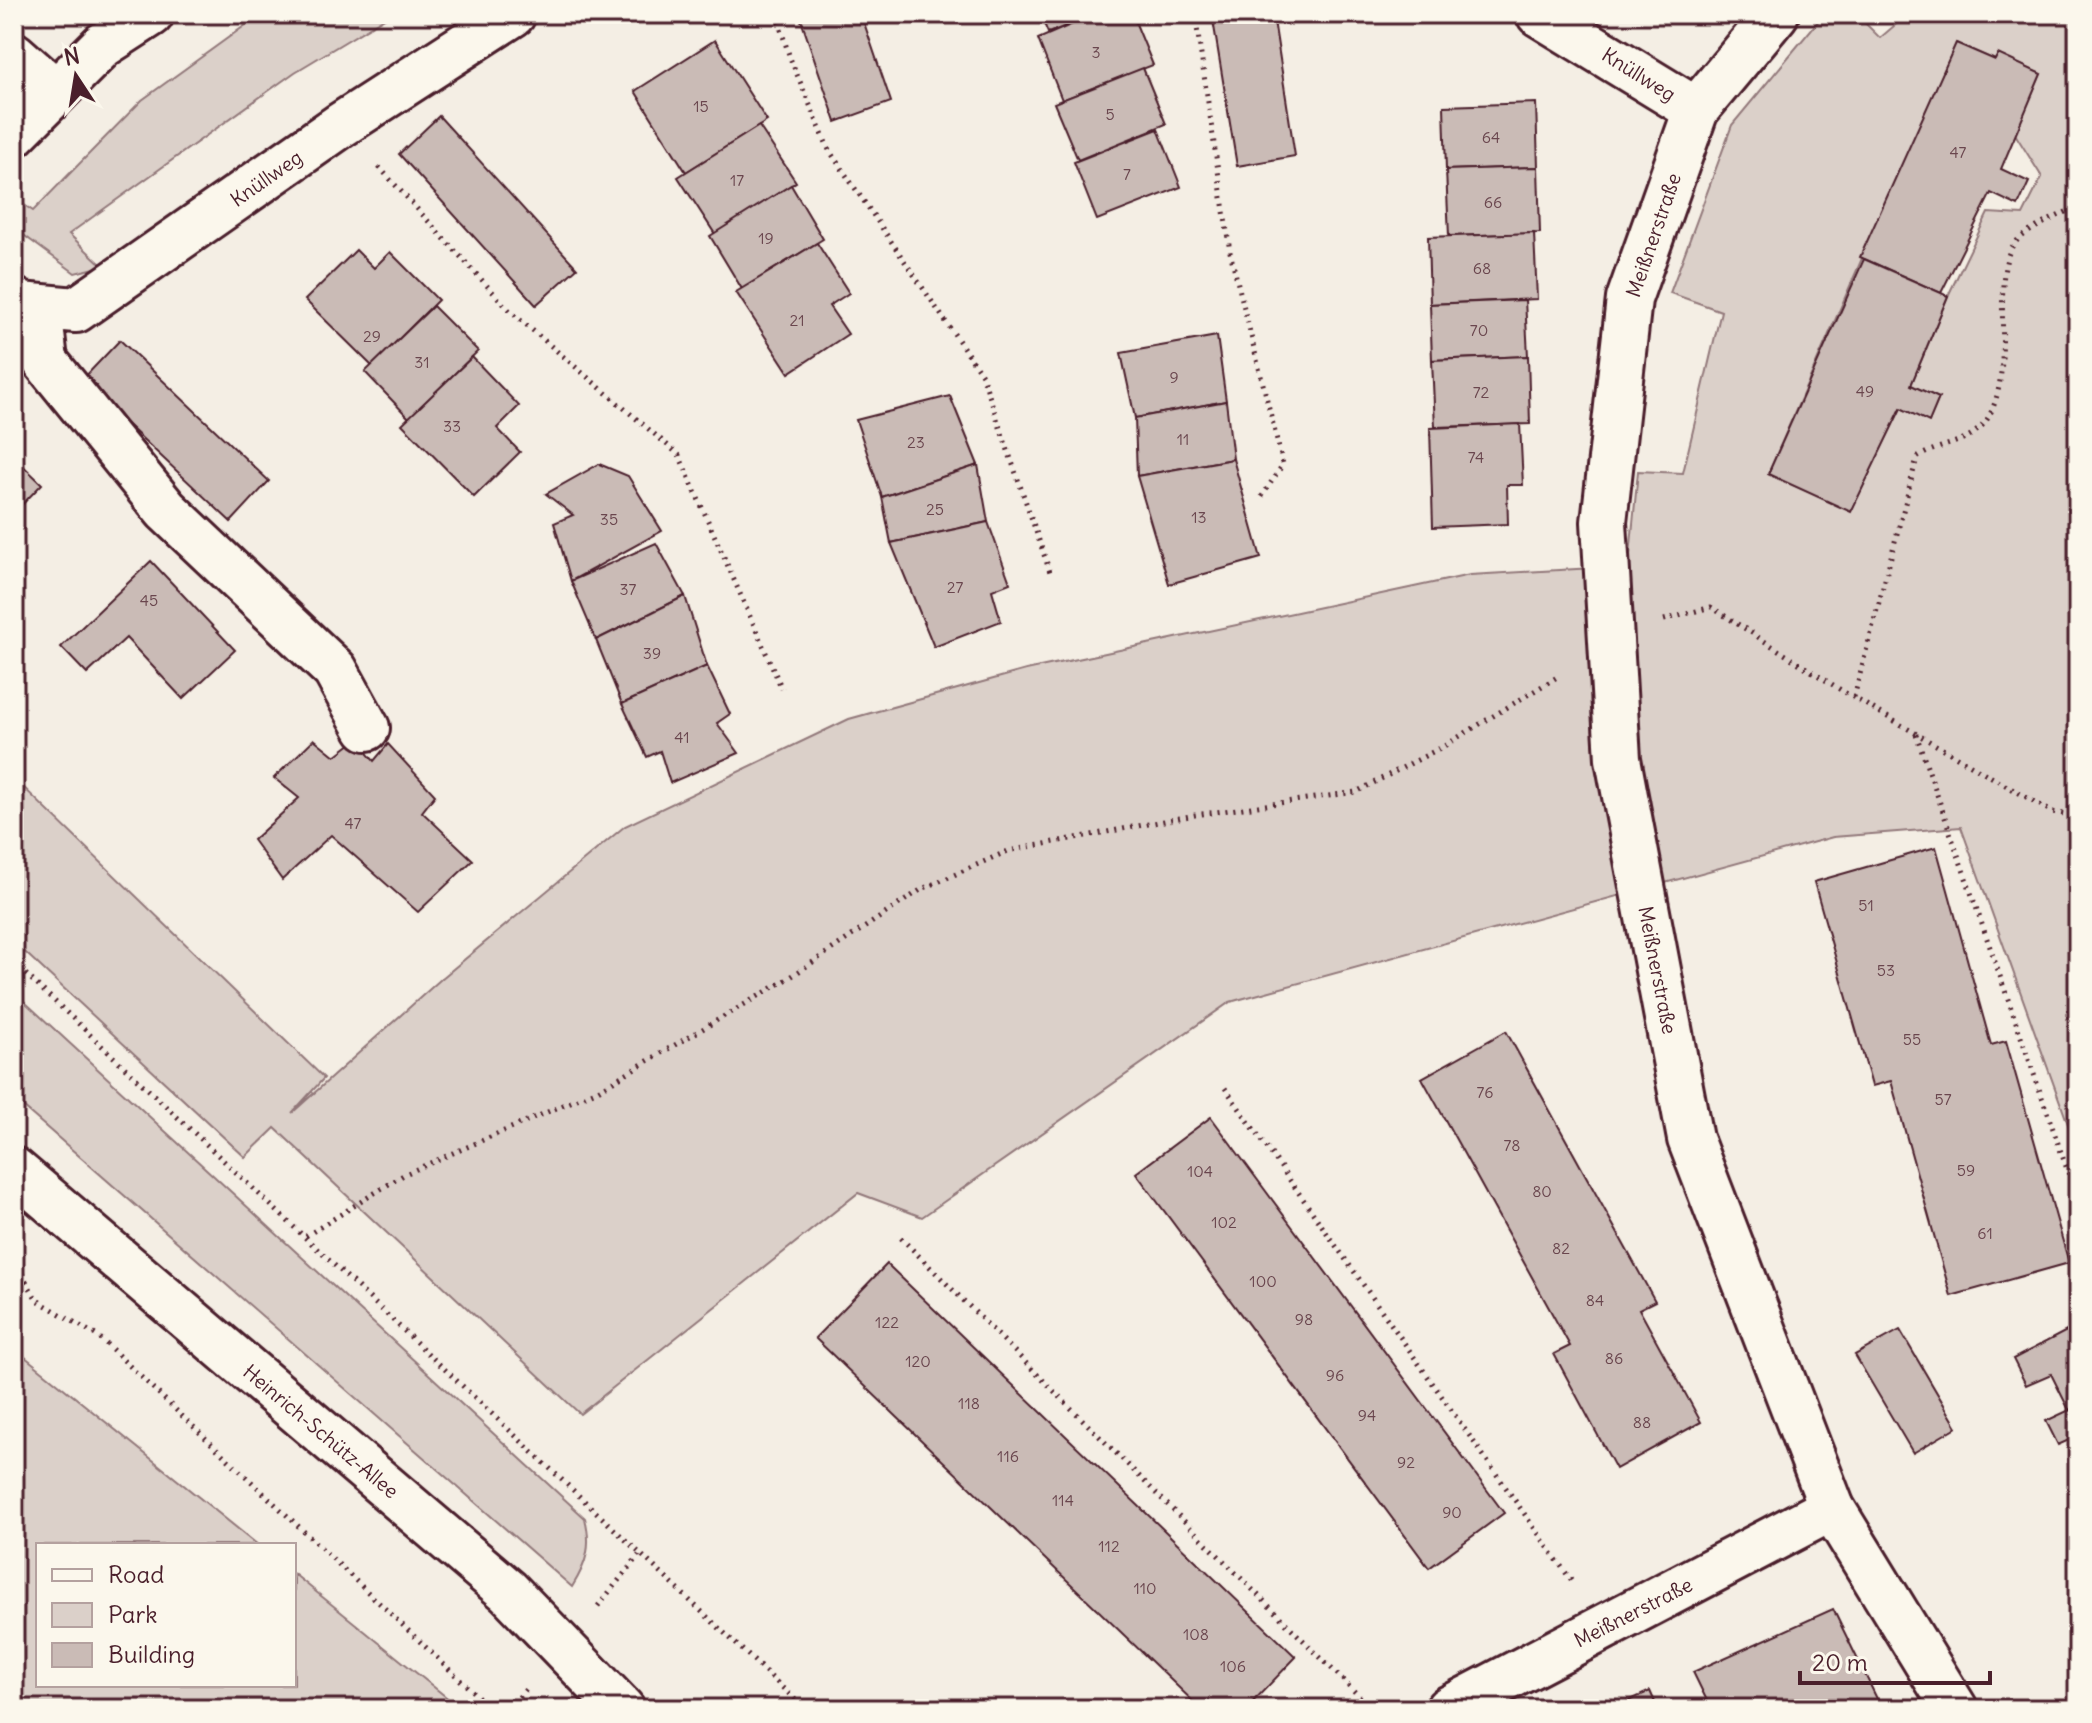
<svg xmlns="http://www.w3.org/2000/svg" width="2092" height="1723" font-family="Delius,sans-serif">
	<rect width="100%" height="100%" fill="#f4eee4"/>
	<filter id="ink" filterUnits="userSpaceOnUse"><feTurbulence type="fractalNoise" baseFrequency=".0125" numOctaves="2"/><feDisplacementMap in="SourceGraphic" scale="16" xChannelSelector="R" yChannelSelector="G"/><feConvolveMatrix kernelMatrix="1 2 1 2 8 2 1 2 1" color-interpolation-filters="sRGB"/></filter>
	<g filter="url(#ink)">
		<g fill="#dbd0c9" stroke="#92787a" stroke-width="2" fill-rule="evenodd">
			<polygon points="261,14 391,14 295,72 69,234 103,266 75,273 14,228 14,198 33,211 142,100"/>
			<path d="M 1824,14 L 1856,14 L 1880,38 L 1908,14 L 2078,14 L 2078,1152 L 1961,827 L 1833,837 L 1230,1002 L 922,1217 L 858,1193 L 580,1414 L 275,1128 L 245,1157 L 14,942 L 14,778 L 324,1078 L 292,1113 L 441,979 L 625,826 L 849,719 L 1026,670 L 1470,575 L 1629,566 L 1638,471 L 1683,473 L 1721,311 L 1670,293 L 1732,125 ZM 1956,43 L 1995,60 L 1998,55 L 2041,74 L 2015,134 L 2042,177 L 2023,215 L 1988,213 L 1948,296 L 1911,385 L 1939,398 L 1929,421 L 1901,408 L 1851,511 L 1768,474 Z"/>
			<path d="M 14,992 L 585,1518 C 592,1546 587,1563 572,1587 L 14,1099 Z"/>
			<polygon points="14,1348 258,1545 38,1545 38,1685 294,1685 294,1574 461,1709 14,1709"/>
		</g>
		<g fill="#cabbb6" stroke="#4a1f2b" stroke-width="2">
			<polygon points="799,14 861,14 891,102 836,122"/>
			<polygon points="1040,14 1096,14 1048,33"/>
			<polygon points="1096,14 1132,14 1153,65 1062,100 1038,39"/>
			<polygon points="1212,14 1273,14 1295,156 1237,166"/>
			<polygon points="715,40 767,121 686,172 635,91"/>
			<polygon points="1956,43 1995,60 1998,54 2041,74 2001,169 2029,182 2018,206 1991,193 1941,293 1860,257"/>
			<polygon points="1143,68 1166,124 1078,160 1054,103"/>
			<polygon points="1536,103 1538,167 1446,170 1444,106"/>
			<polygon points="439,116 577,268 536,305 399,154"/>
			<polygon points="759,126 796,182 715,234 678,177"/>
			<polygon points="1158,129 1181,187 1097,220 1074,162"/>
			<polygon points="1538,167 1540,233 1449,236 1446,170"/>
			<polygon points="791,185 823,239 742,289 710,236"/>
			<polygon points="1534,233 1537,299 1430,304 1428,237"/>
			<polygon points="817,243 849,293 829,306 848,334 789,373 736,292"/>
			<polygon points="356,250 374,268 390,252 438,300 372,366 305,300"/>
			<polygon points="1864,259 1948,296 1911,385 1939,398 1929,422 1901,408 1851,512 1768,474"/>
			<polygon points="1525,300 1528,356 1432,360 1430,304"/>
			<polygon points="433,306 478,351 409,418 365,372"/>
			<polygon points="1217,336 1226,401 1135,418 1121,353"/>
			<polygon points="120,340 269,481 231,522 81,381"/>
			<polygon points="1528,356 1530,424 1435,427 1432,360"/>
			<polygon points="472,357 519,406 497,428 520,452 474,497 402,424"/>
			<polygon points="950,396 978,465 882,497 856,420"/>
			<polygon points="1226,401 1233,459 1137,476 1135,418"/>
			<polygon points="1520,424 1523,485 1507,485 1508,524 1433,527 1430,428"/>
			<polygon points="14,457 42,484 14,513"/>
			<polygon points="1233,459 1261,558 1169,584 1137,476"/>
			<polygon points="599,464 628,476 662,531 571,581 554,523 573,515 546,494"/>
			<polygon points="978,465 988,522 891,543 882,497"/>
			<polygon points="988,522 1010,583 992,590 1001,621 934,647 891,543"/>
			<polygon points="656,543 685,596 596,640 571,581"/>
			<polygon points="151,561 235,650 183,699 126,638 87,674 61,647"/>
			<polygon points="685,596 707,666 622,704 596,640"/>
			<polygon points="707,666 730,714 717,723 739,753 670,783 660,751 647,757 622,704"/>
			<polygon points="314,739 335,756 356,740 374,761 388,744 435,795 422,812 473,860 418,912 331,835 282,880 253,840 299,798 274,778"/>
			<polygon points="1936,847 1991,1045 2006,1041 2069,1263 1951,1296 1891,1081 1872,1086 1814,882"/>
			<polygon points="1506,1031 1655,1301 1639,1309 1701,1422 1616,1469 1554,1354 1570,1346 1422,1078"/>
			<polygon points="1211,1117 1504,1513 1429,1568 1136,1173"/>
			<polygon points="887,1264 1296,1657 1246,1709 1201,1709 815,1338"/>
			<polygon points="2078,1325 2078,1406 2069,1410 2051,1374 2026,1385 2013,1359"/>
			<polygon points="1900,1330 1957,1427 1913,1453 1855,1355"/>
			<polygon points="2078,1406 2078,1436 2058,1445 2046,1421"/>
			<polygon points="1833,1609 1882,1709 1711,1709 1693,1672"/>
			<polygon points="1650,1691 1658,1709 1611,1709"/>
		</g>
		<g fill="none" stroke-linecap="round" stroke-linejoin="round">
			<defs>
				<g id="minor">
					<polyline points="1539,14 1696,110"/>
					<polyline points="1776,14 1696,110 1629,299 1604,522 1618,759 1690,1139 1832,1508 1955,1709"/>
					<polyline points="14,55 56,92"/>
					<polyline points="14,134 103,45 151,14"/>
					<polyline points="14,300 20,305 76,310 341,125 513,14"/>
					<polyline points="39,307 45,361 166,510 335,670 367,728"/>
					<polyline points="1448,1709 1832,1508"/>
				</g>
				<polyline id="major" points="14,1170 508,1591 622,1709"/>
			</defs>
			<use href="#minor" stroke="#4a1f2b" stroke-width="50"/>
			<use href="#major" stroke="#4a1f2b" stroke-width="50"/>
			<g stroke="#4a1f2b" stroke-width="5" stroke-dasharray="2 6" stroke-linecap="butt">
				<polyline points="776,14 790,58 829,150 982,375 1051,575"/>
				<polyline points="1195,14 1230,252 1283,464 1259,501"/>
				<polyline points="379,167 511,312 679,455 782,689"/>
				<polyline points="1664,620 1711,607 1844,692 2052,812 2078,816"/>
				<path d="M 1854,697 L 1917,458 C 1938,443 1969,445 1986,421 C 2020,370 1985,266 2019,239 C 2036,225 2059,216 2078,206"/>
				<polyline points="1916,734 2078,1201"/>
				<polyline points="14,963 805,1709"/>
				<polyline points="1225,1088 1573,1583"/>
				<polyline points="306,1236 405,1174 598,1090 786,980 922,889 1008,851 1195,815 1356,792 1444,746 1557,677"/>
				<polyline points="901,1238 1372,1709"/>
				<polyline points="14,1260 37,1300 99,1337 491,1709"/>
				<polyline points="598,1606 639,1555"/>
				<polyline points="508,1709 526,1689"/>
			</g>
			<use href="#minor" stroke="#fbf7ec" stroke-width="44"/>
			<use href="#major" stroke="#fbf7ec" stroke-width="44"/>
		</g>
	</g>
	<g text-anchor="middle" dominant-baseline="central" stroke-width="8" stroke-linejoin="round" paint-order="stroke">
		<g font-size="16" fill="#6a464e">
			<text x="1096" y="52">3</text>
			<text x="701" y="106">15</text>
			<text x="1110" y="114">5</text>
			<text x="1491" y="137">64</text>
			<text x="1958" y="152">47</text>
			<text x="1127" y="174">7</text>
			<text x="737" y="180">17</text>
			<text x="1493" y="202">66</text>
			<text x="766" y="238">19</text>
			<text x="1482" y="268">68</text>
			<text x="797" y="320">21</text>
			<text x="1479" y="330">70</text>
			<text x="372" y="336">29</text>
			<text x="422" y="362">31</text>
			<text x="1174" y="377">9</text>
			<text x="1865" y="391">49</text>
			<text x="1481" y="392">72</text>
			<text x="452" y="426">33</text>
			<text x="1183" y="439">11</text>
			<text x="916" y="442">23</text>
			<text x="1476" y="457">74</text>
			<text x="935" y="509">25</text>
			<text x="1199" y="517">13</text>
			<text x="609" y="519">35</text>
			<text x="955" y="587">27</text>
			<text x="628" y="589">37</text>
			<text x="149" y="600">45</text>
			<text x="652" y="653">39</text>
			<text x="682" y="737">41</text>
			<text x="353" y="823">47</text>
			<text x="1866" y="905">51</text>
			<text x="1886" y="970">53</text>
			<text x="1912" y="1039">55</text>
			<text x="1485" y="1092">76</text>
			<text x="1943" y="1099">57</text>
			<text x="1512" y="1145">78</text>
			<text x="1966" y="1170">59</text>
			<text x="1200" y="1171">104</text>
			<text x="1542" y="1191">80</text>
			<text x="1224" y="1222">102</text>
			<text x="1985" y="1233">61</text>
			<text x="1561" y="1248">82</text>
			<text x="1263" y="1281">100</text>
			<text x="1595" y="1300">84</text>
			<text x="1304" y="1319">98</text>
			<text x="887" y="1322">122</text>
			<text x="1614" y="1358">86</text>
			<text x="918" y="1361">120</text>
			<text x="1335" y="1375">96</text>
			<text x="969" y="1403">118</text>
			<text x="1367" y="1415">94</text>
			<text x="1642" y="1422">88</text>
			<text x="1008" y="1456">116</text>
			<text x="1406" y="1462">92</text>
			<text x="1063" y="1500">114</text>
			<text x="1452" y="1512">90</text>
			<text x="1109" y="1546">112</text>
			<text x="1145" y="1588">110</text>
			<text x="1196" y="1634">108</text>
			<text x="1233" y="1666">106</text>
		</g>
		<g font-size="20" fill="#4a1f2b" stroke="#fbf7ec">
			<text transform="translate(1639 74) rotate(32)">Knüllweg</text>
			<text transform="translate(266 178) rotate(-35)">Knüllweg</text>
			<text transform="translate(1653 235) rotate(-71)">Meißnerstraße</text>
			<text transform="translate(1658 970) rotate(79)">Meißnerstraße</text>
			<text transform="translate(321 1431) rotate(40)">Heinrich-Schütz-Allee</text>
			<text transform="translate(1633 1612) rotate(-27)">Meißnerstraße</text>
		</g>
	</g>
	<rect width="2092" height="1723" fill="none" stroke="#fbf7ec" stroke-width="48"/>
	<rect x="24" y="24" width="2044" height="1675" fill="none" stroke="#4a1f2b" stroke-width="3" filter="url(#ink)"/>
	<rect x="36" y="1543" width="260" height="144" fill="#fbf7ec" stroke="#b4a19f" stroke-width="2"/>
	<rect x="52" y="1569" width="40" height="12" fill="#fbf7ec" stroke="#b4a19f" stroke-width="2"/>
	<text x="108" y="1583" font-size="24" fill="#4a1f2b">Road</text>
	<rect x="52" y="1603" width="40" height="24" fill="#dbd0c9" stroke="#b4a19f" stroke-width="2"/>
	<text x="108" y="1623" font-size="24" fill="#4a1f2b">Park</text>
	<rect x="52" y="1643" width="40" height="24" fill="#cabbb6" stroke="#b4a19f" stroke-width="2"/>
	<text x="108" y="1663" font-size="24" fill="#4a1f2b">Building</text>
	<g transform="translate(76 76) rotate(348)" stroke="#fbf7ec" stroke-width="6" paint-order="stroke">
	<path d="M0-6L14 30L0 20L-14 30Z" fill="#4a1f2b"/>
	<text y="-12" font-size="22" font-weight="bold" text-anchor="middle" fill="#4a1f2b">N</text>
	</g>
	<path d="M1800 1671v12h190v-12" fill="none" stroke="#4a1f2b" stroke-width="4"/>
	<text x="1812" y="1671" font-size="24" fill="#4a1f2b" stroke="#fbf7ec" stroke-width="6" paint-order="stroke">20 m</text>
</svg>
